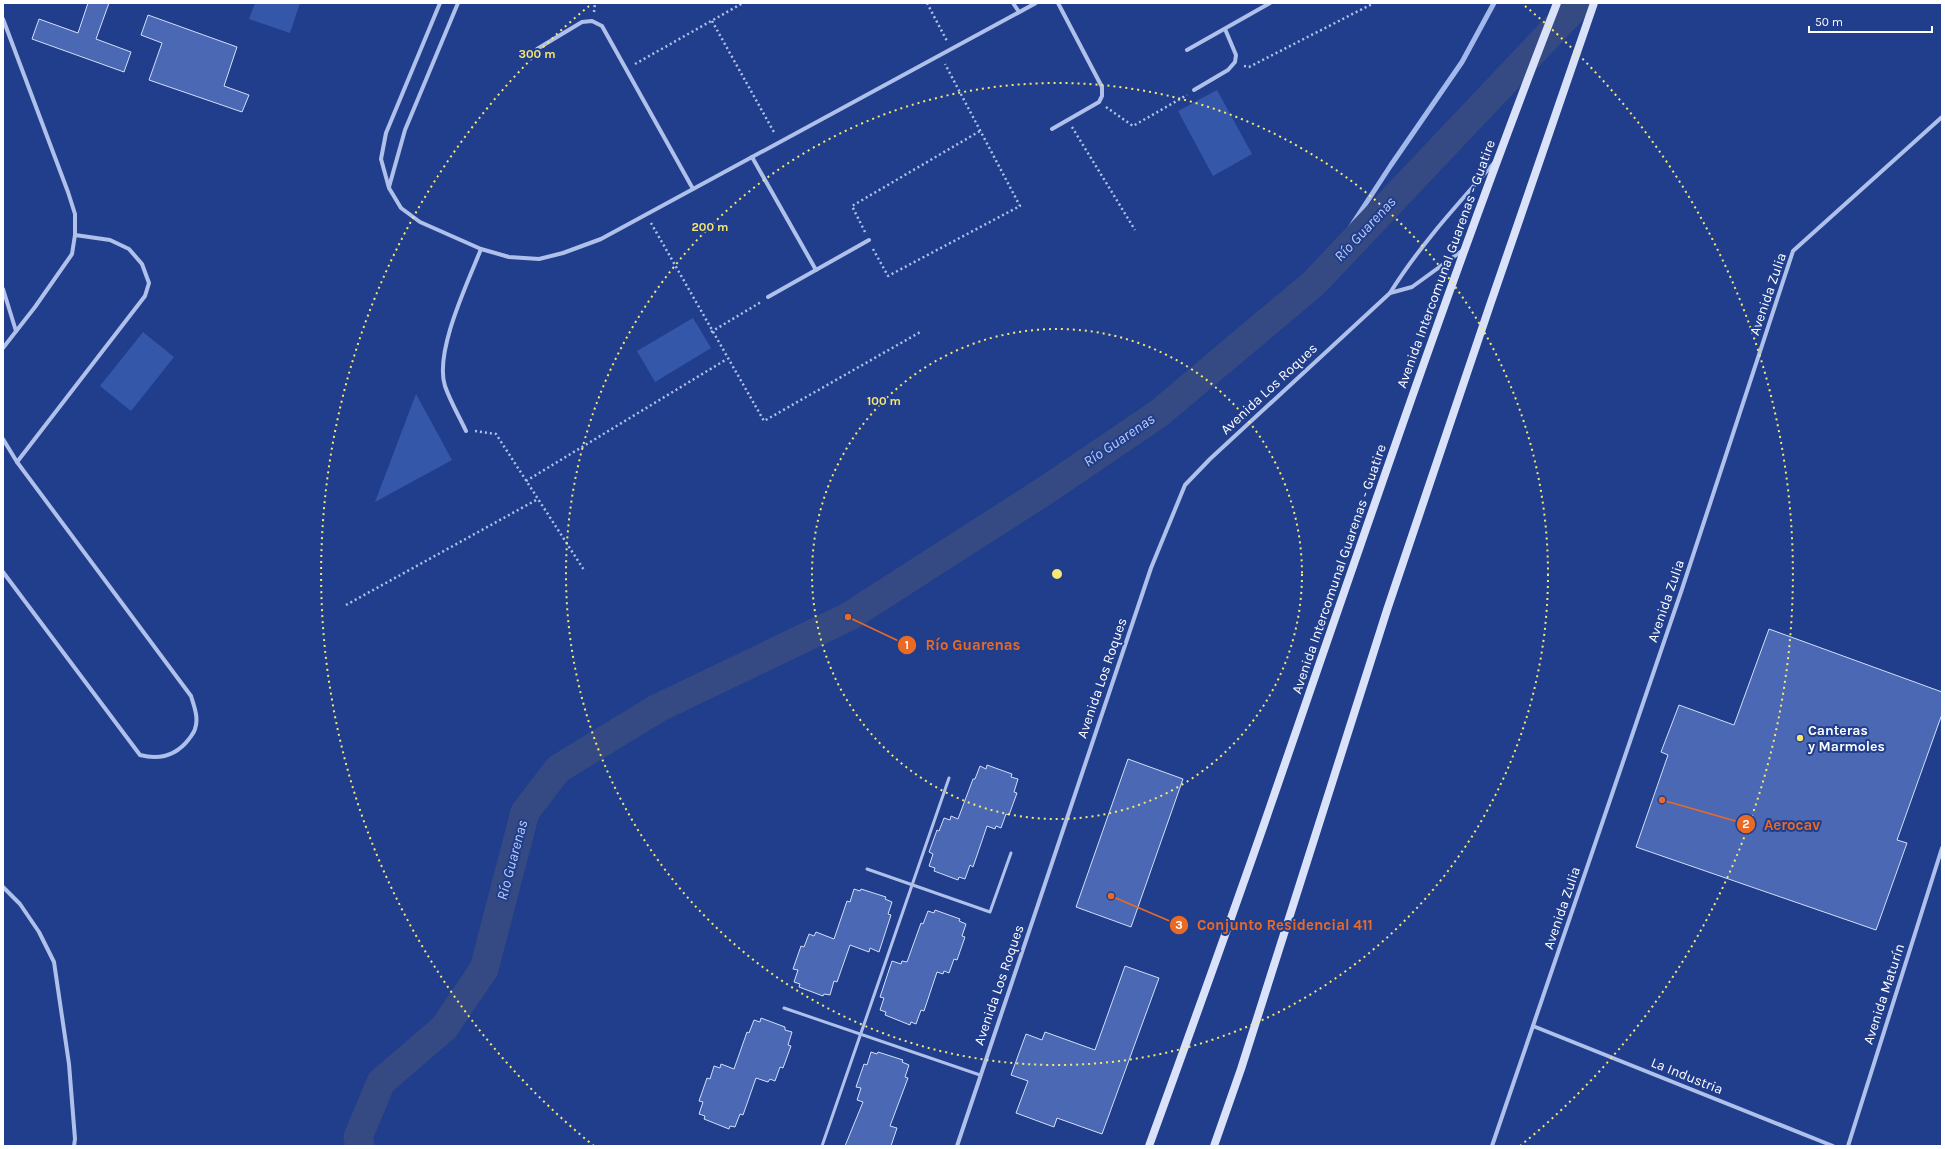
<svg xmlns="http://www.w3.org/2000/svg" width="1945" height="1149" font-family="Karla,sans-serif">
	<rect width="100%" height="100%" fill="#213e8c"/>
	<g fill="#3557a9">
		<polygon points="255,3 300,3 290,33 249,19"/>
		<polygon points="1217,90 1252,154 1213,176 1178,111"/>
		<polygon points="693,318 711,348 655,382 637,351"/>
		<polygon points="143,332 174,357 131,411 100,386"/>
		<polygon points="416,394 452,460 375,502"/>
	</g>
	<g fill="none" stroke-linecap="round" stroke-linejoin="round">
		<polyline stroke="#a3b9ec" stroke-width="5" points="1314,283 1391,165 1462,62 1494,3"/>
		<polyline stroke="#354983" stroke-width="29" points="360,1146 358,1137 381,1082 444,1028 484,969 525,812 558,769 658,708 848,617 1046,490 1158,414 1314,283 1579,3"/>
	</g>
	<g fill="#4a68b3" stroke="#d4def8">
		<polygon points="88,3 109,3 96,39 131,52 124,72 32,39 39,19 78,33"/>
		<polygon points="148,15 237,47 224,86 249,95 242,112 149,80 162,43 141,35"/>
		<polygon points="1769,629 1942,692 1942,714 1897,840 1907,843 1876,930 1636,847 1668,755 1661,752 1679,705 1734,725"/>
		<polygon points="1128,759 1183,779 1131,927 1076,907"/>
		<polygon points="987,765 1012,774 1011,777 1018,779 1014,792 1017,793 1009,815 1006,814 1001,828 996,826 995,829 987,826 973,867 970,865 965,879 959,877 958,880 934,871 935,868 929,866 933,854 929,852 937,830 939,831 944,818 950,820 951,816 958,819 973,779 975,779 980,766 986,769"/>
		<polygon points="854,889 860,891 861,889 886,897 885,899 892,902 888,914 891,915 879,952 870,948 869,952 850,945 837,982 834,981 830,995 824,994 823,996 799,987 800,984 794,982 798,970 793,969 801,946 804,947 809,934 814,936 816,932 834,939 847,901 850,902"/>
		<polygon points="935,910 960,919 959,921 966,924 962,936 965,937 957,960 954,959 949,973 944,971 943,974 937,972 924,1011 921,1010 916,1024 911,1022 910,1025 885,1015 886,1012 880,1010 884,998 880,997 892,961 901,964 902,961 907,962 921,923 923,924 928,911 934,913"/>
		<polygon points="1125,966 1159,978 1102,1134 1057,1118 1054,1127 1016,1113 1028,1081 1011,1075 1026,1034 1042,1040 1045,1032 1095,1050"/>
		<polygon points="761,1018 785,1027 785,1030 792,1032 788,1045 791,1046 783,1068 780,1067 775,1081 770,1079 768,1082 756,1078 743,1115 740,1114 735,1127 730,1126 729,1129 704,1119 705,1116 699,1114 703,1102 699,1101 707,1078 710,1079 714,1066 720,1068 721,1064 734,1069 747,1032 749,1033 754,1020 760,1022"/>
		<polygon points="871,1052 877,1054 878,1052 903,1060 902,1062 909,1065 905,1077 908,1078 890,1126 897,1128 891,1146 845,1146 863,1102 857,1100 861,1088 856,1087 864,1064 867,1065"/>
	</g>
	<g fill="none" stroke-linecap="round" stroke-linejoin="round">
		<g stroke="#afc0eb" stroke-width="2.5" stroke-dasharray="2 3" stroke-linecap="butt">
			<polyline points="927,3 947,41"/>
			<polyline points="594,12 595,3"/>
			<polyline points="712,21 775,134"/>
			<polyline points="635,64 743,3"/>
			<polyline points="1244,66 1249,67 1374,3"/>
			<polyline points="1106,107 1133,126 1187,95"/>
			<polyline points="1072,127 1135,230"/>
			<polyline points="651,223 764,421 922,331"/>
			<polyline points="865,232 852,206 980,131"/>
			<polyline points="873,249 888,276 1020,206 945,64"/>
			<polyline points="711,332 761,302"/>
			<polyline points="475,431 496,434 584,570"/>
			<polyline points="526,481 727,359"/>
			<polyline points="346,605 538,499"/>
		</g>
		<g stroke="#afc0eb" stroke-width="3">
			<polyline points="867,869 990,912 1011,853"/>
			<polyline points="784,1008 980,1075"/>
			<polyline points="822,1146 949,778"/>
		</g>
		<g stroke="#afc0eb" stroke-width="4">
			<polyline points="440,3 386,133 381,159 389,188 401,208 420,222 481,249 509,257 539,259 563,253 601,239 1036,3"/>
			<polyline points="1013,3 1019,12"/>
			<polyline points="3,19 68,192 75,214 75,235 72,254 35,307 3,348"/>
			<polyline points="537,49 582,22 592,21 602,26 693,189"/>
			<polyline points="1187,50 1270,3"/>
			<polyline points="1194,90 1228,70 1235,62 1236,55 1225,29"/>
			<polyline points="1052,129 1099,102 1102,96 1102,87 1058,3"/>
			<polyline points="752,157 816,270"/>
			<polyline points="389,187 405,130 458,3"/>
			<polyline points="3,289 16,331"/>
			<polyline points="1390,293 1412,287 1463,250"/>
			<polyline points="768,297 869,240"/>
			<path d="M 466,431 C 459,416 450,401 445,386 C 434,352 468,282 481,249"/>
			<path d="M 3,439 L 17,462 L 191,696 C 194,706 199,718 195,729 C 194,733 191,736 189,739 C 176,756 159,760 140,755 L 3,572"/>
			<polyline points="17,462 145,296 149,283 142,264 129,249 110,240 75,235"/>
			<polyline points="3,887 20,904 39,932 54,962 69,1064 75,1139 74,1146"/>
			<polyline points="1533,1026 1833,1146"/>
			<path d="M 957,1146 L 1151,568 L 1185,485 L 1210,459 L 1390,293 C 1420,245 1457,205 1494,163"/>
			<polyline points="1492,1146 1682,589 1793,251 1942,117"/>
			<polyline points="1848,1146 1942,848"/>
		</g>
		<g stroke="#dae2f9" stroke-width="8">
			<path d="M 1149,1146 C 1190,1033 1231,920 1270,807 C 1363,538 1454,268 1557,3"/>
			<polyline points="1214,1146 1241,1069 1387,610 1490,305 1594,3"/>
		</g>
	</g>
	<g fill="none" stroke="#f8e770" stroke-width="2" stroke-dasharray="2 4">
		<circle cx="1057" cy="574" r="245"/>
		<circle cx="1057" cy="574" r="491"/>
		<path d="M594 1146A736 736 0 0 1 589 6M1525 6A736 736 0 0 1 1520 1146"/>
	</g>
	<circle fill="#f8e770" stroke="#213e8c" stroke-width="1.5" cx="1800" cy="738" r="4"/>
	<g text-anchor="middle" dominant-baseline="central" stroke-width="4" stroke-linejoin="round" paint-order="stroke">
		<g font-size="14" fill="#fff" stroke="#213e8c">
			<text transform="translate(1446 264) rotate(-70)">Avenida Intercomunal Guarenas - Guatire</text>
			<text transform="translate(1768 294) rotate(-71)">Avenida Zulia</text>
			<text transform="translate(1269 389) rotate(-43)">Avenida Los Roques</text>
			<text transform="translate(1339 569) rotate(-71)">Avenida Intercomunal Guarenas - Guatire</text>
			<text transform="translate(1666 601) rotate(-71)">Avenida Zulia</text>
			<text transform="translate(1102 678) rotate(-71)">Avenida Los Roques</text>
			<text transform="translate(1562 908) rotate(-71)">Avenida Zulia</text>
			<text transform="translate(999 985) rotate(-71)">Avenida Los Roques</text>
			<text transform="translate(1884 994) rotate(-72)">Avenida Maturín</text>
			<text transform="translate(1687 1076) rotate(22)">La Industria</text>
		</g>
		<g font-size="14" font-weight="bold" fill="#fff" stroke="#213e8c" text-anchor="start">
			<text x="1808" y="730">Canteras<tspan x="1808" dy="16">y Marmoles</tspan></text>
		</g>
		<g font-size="15" font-style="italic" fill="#bbcbf2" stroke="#213e8c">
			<text transform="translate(1365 229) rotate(-47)">Río Guarenas</text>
			<text transform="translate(1119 440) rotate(-34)">Río Guarenas</text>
			<text transform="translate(512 860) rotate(-75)">Río Guarenas</text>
		</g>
	</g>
	<circle cx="1057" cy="574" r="6" fill="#f8e770" stroke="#213e8c" stroke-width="2"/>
	<g font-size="12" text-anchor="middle" font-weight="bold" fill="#f8e770" stroke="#213e8c" stroke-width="4" stroke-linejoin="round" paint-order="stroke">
		<text x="537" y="58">300 m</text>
		<text x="710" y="231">200 m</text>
		<text x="884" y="405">100 m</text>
	</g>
	<path fill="none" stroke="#ea6a24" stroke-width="1.5" d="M848 617L907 645M1662 800L1746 824M1111 896L1179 925"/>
	<g fill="#ea6a24" stroke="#213e8c" stroke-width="1.5">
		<circle cx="848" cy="617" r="4"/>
		<circle cx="1662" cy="800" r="4"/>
		<circle cx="1111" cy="896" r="4"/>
		<circle cx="907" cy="645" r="10"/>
		<circle cx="1746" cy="824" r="10"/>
		<circle cx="1179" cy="925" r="10"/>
	</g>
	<g font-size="12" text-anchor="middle" font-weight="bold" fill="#fff">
		<text x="907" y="649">1</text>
		<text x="1746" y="828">2</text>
		<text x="1179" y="929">3</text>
	</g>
	<g font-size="15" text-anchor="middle" font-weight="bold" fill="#ea6a24" stroke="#213e8c" stroke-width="4" stroke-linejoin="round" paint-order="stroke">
		<text x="973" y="650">Río Guarenas</text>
		<text x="1792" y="830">Aerocav</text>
		<text x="1285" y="930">Conjunto Residencial 411</text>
	</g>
	<rect width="1945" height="1149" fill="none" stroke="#ffffff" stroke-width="8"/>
	<path d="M1809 26v6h123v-6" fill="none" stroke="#ffffff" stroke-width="2"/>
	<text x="1815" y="26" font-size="12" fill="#ffffff" stroke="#213e8c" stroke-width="3" paint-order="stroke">50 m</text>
</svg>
